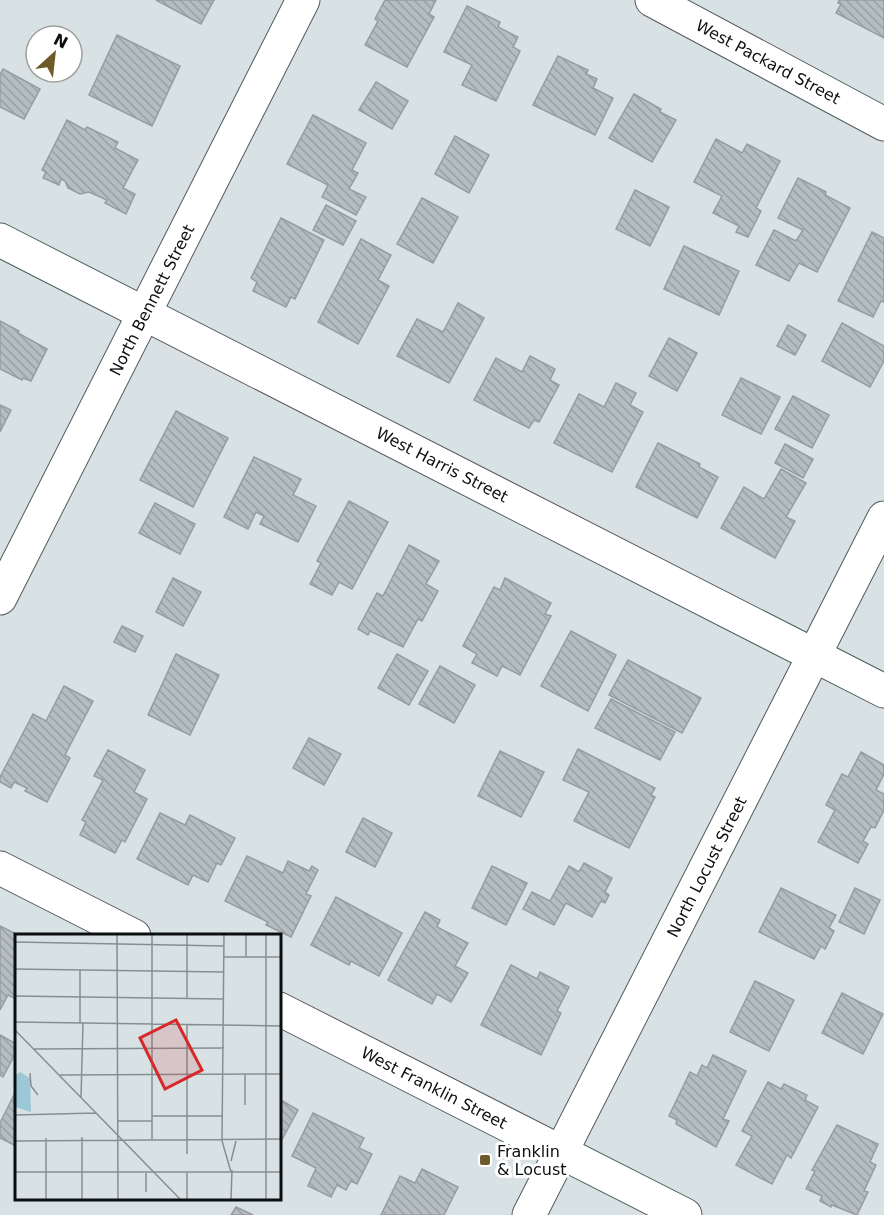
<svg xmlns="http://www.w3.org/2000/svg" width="884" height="1215" font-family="'DejaVu Sans',sans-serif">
	<defs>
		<pattern id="building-back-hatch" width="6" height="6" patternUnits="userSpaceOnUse" patternTransform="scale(1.5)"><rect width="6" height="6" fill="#b4bdc0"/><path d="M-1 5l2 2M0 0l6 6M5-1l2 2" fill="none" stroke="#9aa1a4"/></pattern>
	</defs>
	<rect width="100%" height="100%" fill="#d8e2e5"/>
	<g fill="url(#building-back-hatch)" stroke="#949da0" stroke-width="1.5">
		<polygon points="156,0 214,0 201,24"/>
		<polygon points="385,0 436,0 429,14 434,17 407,67 365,45 378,21 375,19"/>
		<polygon points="839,0 884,0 884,38 836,13 841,4 838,3"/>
		<polygon points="467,6 500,22 498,27 518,37 513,47 520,51 496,101 462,85 472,65 444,52"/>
		<polygon points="117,35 180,66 152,126 89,95"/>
		<polygon points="558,56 588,70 586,74 597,79 593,88 613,98 595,135 533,105"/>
		<polygon points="3,69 40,89 24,119 0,107 0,75"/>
		<polygon points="376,82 408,101 392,129 359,110"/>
		<polygon points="634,94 661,109 660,112 676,120 652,162 609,138"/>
		<polygon points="313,115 366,143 352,170 358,173 349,189 366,197 356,215 322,197 328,185 287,164"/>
		<polygon points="67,120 85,130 87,127 118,142 115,148 138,160 123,188 135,194 126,214 105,203 107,200 89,192 80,194 68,188 65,181 61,179 59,185 43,178 46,172 42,170"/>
		<polygon points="455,136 489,155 469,193 435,174"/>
		<polygon points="716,139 742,153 747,144 780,161 756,208 761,211 748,237 736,232 739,226 713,213 722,196 694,182"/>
		<polygon points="798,178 826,192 825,195 850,208 817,272 799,263 789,281 756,265 774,230 796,241 803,230 778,218"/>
		<polygon points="635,190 669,207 650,246 616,229"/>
		<polygon points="422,198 458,217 433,263 397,244"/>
		<polygon points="326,205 356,221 343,245 313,230"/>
		<polygon points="281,218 324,240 295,299 291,297 286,307 253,291 257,282 251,278"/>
		<polygon points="872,232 884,238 884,302 881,301 873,317 838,301"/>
		<polygon points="361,239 391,255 378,280 389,286 358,344 318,322"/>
		<polygon points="684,246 739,271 719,315 664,289"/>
		<polygon points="458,303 484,318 449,383 397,356 417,319 443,332"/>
		<polygon points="0,321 19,331 18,333 47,349 31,381 23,378 22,380 0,369"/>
		<polygon points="842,323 884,346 884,361 870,387 822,361"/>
		<polygon points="788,325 806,335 795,355 777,346"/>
		<polygon points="669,338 697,353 677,391 649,376"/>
		<polygon points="530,356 555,369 550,380 559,385 539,422 534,420 529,428 474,400 496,358 522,372"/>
		<polygon points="741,378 780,397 761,434 722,415"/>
		<polygon points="616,383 636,393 630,405 643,412 612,472 554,443 579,394 604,407"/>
		<polygon points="793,396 829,415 812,448 775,429"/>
		<polygon points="0,405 11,410 0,432"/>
		<polygon points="176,411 228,438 193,507 140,480"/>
		<polygon points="658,443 700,464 699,467 718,477 697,518 636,487"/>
		<polygon points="785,444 813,459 803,478 775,463"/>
		<polygon points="254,457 301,479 293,495 316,506 298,542 260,524 264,516 256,512 248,529 224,517"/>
		<polygon points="781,469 806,483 786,517 795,521 775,558 721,528 744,487 764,499"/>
		<polygon points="349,501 388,522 352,589 339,582 332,595 310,584 321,563 317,561"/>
		<polygon points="155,503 195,524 180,554 139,533"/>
		<polygon points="409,545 439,561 426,584 438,591 422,621 418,619 403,647 370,631 368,635 358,629 377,593 383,596"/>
		<polygon points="173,578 201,592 183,626 156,612"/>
		<polygon points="505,578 551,603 545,614 551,616 520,675 502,666 497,676 472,663 477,654 463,646 494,587 500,590"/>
		<polygon points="122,626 143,636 135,652 114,642"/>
		<polygon points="571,631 616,655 588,711 541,686"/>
		<polygon points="176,654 219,675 190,735 148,715"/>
		<polygon points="397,654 428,671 409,705 378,688"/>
		<polygon points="628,660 701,698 682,733 609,695"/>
		<polygon points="440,666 475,685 454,723 419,704"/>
		<polygon points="64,686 93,701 65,755 70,758 47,802 25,791 27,788 14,782 11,788 0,782 0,777 33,714 46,721"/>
		<polygon points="611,699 675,732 660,760 595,728"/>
		<polygon points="309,738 341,754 324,785 293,768"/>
		<polygon points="578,749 655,788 651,795 655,797 629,848 574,821 589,792 563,780"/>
		<polygon points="108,750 145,770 134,792 147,799 125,842 122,840 115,853 80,835 86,822 82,820 103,780 94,776"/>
		<polygon points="500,751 544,772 521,817 478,796"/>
		<polygon points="861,752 884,765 884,774 876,790 884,794 884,810 875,828 871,827 863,841 868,844 858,863 818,842 835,810 826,805 842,774 848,777"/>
		<polygon points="160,813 185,825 190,815 235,838 221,865 217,863 208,882 193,875 188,885 137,859"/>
		<polygon points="363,818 392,833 375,867 346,852"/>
		<polygon points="247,856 283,873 288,861 309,871 312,866 318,870 306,894 311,896 291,937 266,925 268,922 225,901"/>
		<polygon points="584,863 612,878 605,892 609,895 605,903 601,901 592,917 566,903 554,925 523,909 532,892 550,901 569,866 579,872"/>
		<polygon points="492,866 527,883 506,925 472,908"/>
		<polygon points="781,888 836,915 829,928 834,931 825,949 821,946 814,959 759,932"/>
		<polygon points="855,888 880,900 864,934 839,922"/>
		<polygon points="336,897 402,933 379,976 351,961 349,965 311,945"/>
		<polygon points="425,912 440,920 437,927 468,943 455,966 468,973 451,1002 437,994 432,1004 388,980"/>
		<polygon points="0,926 20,936 16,936 16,999 8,995 0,1010"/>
		<polygon points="511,965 537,979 540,972 569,987 557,1011 561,1013 541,1055 481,1025"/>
		<polygon points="755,981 794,1000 769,1051 730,1032"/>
		<polygon points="842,993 883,1014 863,1054 822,1033"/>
		<polygon points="0,1035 16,1044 16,1052 3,1077 0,1075"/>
		<polygon points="713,1055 746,1071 723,1119 729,1121 716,1147 676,1124 677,1120 669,1116 690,1072 697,1076 702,1065 707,1068"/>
		<polygon points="768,1082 781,1089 784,1084 807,1095 805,1100 818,1107 791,1158 787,1155 772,1184 736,1165 752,1136 742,1131"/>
		<polygon points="16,1091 16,1146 0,1138 0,1123"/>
		<polygon points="279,1099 298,1110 279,1145"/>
		<polygon points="313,1113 364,1138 359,1148 372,1154 357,1184 351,1181 346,1190 337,1185 331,1197 308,1186 316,1168 292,1156"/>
		<polygon points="837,1125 878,1144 870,1162 876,1165 864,1191 868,1192 857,1215 832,1205 831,1207 820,1201 822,1196 806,1189 815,1171 812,1170"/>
		<polygon points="422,1169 458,1187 444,1215 381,1215 400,1176 415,1183"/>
		<polygon points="236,1207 253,1215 231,1215"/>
	</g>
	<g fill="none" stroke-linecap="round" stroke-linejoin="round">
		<defs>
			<g id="minor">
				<polyline points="652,0 884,124"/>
				<polyline points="0,240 884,691"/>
				<polyline points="0,598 303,0"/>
				<polyline points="0,868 134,936"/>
				<polyline points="279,1009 685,1215"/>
				<polyline points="529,1215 884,518"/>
			</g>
		</defs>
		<use href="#minor" stroke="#535b5e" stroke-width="35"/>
		<use href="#minor" stroke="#fff" stroke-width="33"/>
	</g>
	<rect fill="#6e5b29" stroke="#fff" stroke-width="2" x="479" y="1154" width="12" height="12" rx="3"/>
	<g text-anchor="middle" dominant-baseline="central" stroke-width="6" stroke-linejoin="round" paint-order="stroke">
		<g font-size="16" fill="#0c0f10" stroke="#fff">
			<text transform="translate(768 62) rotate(28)">West Packard Street</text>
			<text transform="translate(152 300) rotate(-63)">North Bennett Street</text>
			<text transform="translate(442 465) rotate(27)">West Harris Street</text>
			<text transform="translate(707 867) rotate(-63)">North Locust Street</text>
			<text transform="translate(434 1088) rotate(27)">West Franklin Street</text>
		</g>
		<g font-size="16" fill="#0c0f10" stroke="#fff" text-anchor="start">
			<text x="497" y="1151">Franklin<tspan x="497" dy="18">&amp; Locust</tspan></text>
		</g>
	</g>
	<g transform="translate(15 934)">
		<rect width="266" height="266" fill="#d8e2e5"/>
		<path d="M 5,138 L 15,144 L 16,178 L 0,173 L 0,142 Z" fill="#9cc7d6"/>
		<path fill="none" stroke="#868e90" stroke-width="1.5" d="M 102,0 L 103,265M 209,0 L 207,207 L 216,238M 0,8 L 209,12M 209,23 L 266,23M 231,23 L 231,0M 0,35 L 208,38M 65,36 L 65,89M 0,62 L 208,65M 172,64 L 172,0M 0,88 L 266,92M 0,96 L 165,265M 18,115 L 209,114M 15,139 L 16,152 L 23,161M 230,140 L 230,171M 45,141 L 266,140M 66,163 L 68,89M 0,181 L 81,179M 137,182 L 208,182M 103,187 L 137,187M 67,203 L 67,265M 31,204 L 31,265M 137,205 L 137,0M 0,207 L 266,205M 172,220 L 172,91M 216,227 L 221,207M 0,238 L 266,238M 131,239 L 131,258M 172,239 L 172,265M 216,265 L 217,236M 251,265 L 251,0"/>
		<path fill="#d62828" fill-opacity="0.15" stroke="#d62828" stroke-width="3" d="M 161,86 L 187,136 L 150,155 L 125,104 Z"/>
		<rect width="266" height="266" fill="none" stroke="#0c0f10" stroke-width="3"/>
	</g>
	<g transform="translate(54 54) rotate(27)"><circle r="28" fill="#ffffff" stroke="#9e9f9f" stroke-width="1.5"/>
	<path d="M0-4.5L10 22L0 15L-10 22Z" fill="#6e5b29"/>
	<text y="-9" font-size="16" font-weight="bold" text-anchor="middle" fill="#0c0f10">N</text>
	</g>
</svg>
